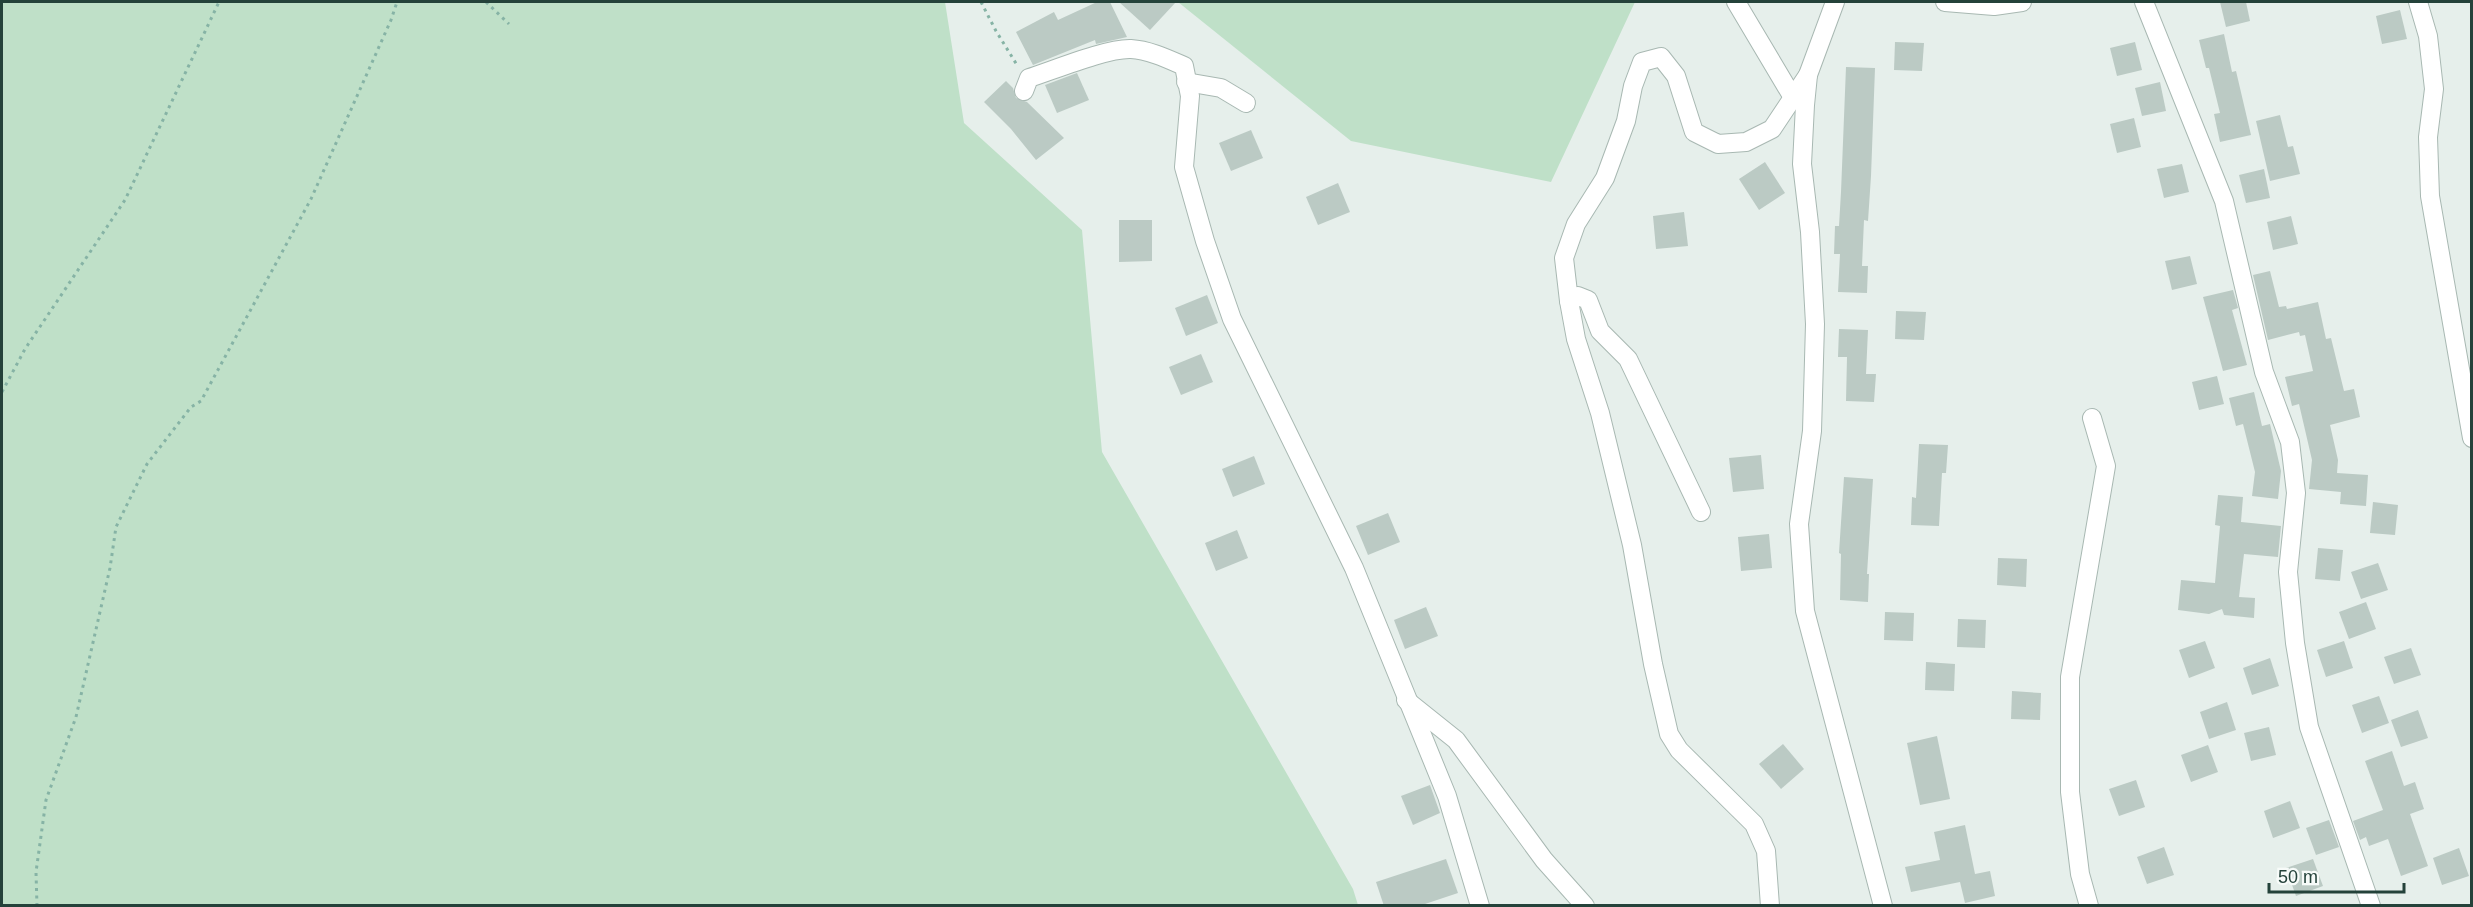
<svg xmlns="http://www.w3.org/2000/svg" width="2473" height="907" font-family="Helvetica,sans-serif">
	<rect width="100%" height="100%" fill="#e6efeb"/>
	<g fill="#bfe0c8">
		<polygon points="2,2 945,2 964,123 1082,230 1102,452 1353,889 1358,905 2,905"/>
		<polygon points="1178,2 1635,2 1551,182 1351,141"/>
	</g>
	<g fill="#bbcac4">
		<polygon points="1097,2 1110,2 1127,37 1096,44 1095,40 1033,65 1016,32 1054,12 1058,20"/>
		<polygon points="1119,2 1176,2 1150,30"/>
		<polygon points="2220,2 2246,2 2250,21 2226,27"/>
		<polygon points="2400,10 2407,39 2382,44 2376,16"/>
		<polygon points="2224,34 2232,72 2236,71 2251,135 2220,142 2214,114 2220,113 2209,68 2206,68 2199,40"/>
		<polygon points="1895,42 1924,43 1922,71 1894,70"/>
		<polygon points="2135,42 2142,70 2117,76 2110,48"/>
		<polygon points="1846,67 1875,68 1871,176 1868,221 1864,220 1862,266 1868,266 1867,293 1838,292 1840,254 1834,254 1835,226 1839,226 1841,192"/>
		<polygon points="1077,73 1089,100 1057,113 1045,85"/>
		<polygon points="1006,81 1013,88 1016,98 1027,102 1064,138 1036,160 1011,129 984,102"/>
		<polygon points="2160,82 2166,111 2142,116 2135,88"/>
		<polygon points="2280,115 2288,147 2293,146 2300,174 2270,181 2256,121"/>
		<polygon points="2134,118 2141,147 2117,153 2110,124"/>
		<polygon points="1251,130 1263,158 1231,171 1219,143"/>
		<polygon points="1765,162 1785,193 1759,210 1739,179"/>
		<polygon points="2182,164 2189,192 2164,198 2157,169"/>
		<polygon points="2264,169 2270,198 2246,203 2239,175"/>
		<polygon points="1338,183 1350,212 1318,225 1306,197"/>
		<polygon points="1684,212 1688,246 1656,249 1653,216"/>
		<polygon points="2291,216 2298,244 2273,250 2267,222"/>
		<polygon points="1119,220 1152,220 1152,261 1119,262"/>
		<polygon points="2190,256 2197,284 2172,290 2165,261"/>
		<polygon points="2270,271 2279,307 2286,306 2287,309 2318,302 2326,339 2331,338 2344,391 2354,389 2360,417 2330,425 2338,460 2337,473 2368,475 2366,506 2340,504 2341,492 2309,489 2312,460 2299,404 2292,406 2285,377 2313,371 2305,335 2300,336 2299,332 2268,340 2253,275"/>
		<polygon points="2233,290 2238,308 2232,310 2247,365 2223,371 2203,297"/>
		<polygon points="1207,295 1218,323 1186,336 1175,308"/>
		<polygon points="1896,311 1926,312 1924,340 1895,339"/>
		<polygon points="1839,329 1868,330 1866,374 1876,374 1874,402 1846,401 1847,357 1838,357"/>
		<polygon points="1201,354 1213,382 1181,395 1169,367"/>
		<polygon points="2217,376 2224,404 2199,410 2192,382"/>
		<polygon points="2254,392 2262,426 2270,424 2281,471 2278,499 2252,496 2255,472 2243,424 2236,426 2229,398"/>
		<polygon points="1919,444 1948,445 1946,473 1942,473 1939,526 1911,525 1912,497 1916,498"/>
		<polygon points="1761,455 1764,489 1733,492 1729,458"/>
		<polygon points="1254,456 1265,484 1233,497 1222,469"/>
		<polygon points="1844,477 1873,479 1867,574 1869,574 1868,602 1840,600 1841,554 1839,553"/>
		<polygon points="2218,495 2243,497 2241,522 2281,526 2278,557 2244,554 2239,597 2255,598 2254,618 2224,615 2222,609 2209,614 2178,610 2181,580 2215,583 2220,526 2215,525"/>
		<polygon points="2373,502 2398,505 2395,535 2370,533"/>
		<polygon points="1388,513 1400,542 1368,555 1356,526"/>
		<polygon points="1237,530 1248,558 1216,571 1205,543"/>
		<polygon points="1769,534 1772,568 1741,571 1738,537"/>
		<polygon points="2318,548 2343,550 2340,581 2315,579"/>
		<polygon points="1998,558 2027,559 2026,587 1997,585"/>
		<polygon points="2378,563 2388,590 2361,599 2351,572"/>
		<polygon points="2366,602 2376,629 2349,639 2339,612"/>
		<polygon points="1426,607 1438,636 1405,649 1394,620"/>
		<polygon points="1885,612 1914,613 1913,641 1884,640"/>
		<polygon points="1958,619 1986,620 1985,648 1957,647"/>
		<polygon points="2205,641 2215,668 2189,678 2179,650"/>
		<polygon points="2344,641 2353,668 2326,677 2317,650"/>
		<polygon points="2411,648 2421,675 2394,684 2384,657"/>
		<polygon points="2270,658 2279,686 2252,695 2243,668"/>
		<polygon points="1926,662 1955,664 1954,691 1925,690"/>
		<polygon points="2012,691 2041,693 2040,720 2011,719"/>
		<polygon points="2379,696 2389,723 2362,733 2352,705"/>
		<polygon points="2227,702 2236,730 2209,739 2200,712"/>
		<polygon points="2418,710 2428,738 2401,747 2391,720"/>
		<polygon points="2269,727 2276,755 2251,761 2244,733"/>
		<polygon points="1937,736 1950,799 1920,805 1907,743"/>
		<polygon points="1783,744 1804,769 1781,789 1759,764"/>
		<polygon points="2208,745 2218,772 2191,782 2181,755"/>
		<polygon points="2392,751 2404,786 2415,782 2424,809 2410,814 2428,866 2401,876 2388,839 2369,846 2366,837 2360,840 2353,821 2383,810 2365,761"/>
		<polygon points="2136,780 2145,807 2119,816 2109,789"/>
		<polygon points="1430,785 1440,813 1413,825 1401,796"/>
		<polygon points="2290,801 2300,828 2273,838 2264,811"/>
		<polygon points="2329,820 2339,847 2316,855 2306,828"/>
		<polygon points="1965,825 1975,874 1990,871 1995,896 1965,903 1960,882 1911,892 1905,867 1940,860 1934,832"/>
		<polygon points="2164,847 2174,875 2147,884 2137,857"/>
		<polygon points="2459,848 2469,876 2442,885 2433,858"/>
		<polygon points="1446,859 1458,893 1419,906 1384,906 1376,882"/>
		<polygon points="2313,859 2323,886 2296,896 2286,868"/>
	</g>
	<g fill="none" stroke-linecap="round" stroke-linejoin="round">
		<defs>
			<g id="minor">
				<polyline points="1736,2 1792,96"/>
				<polyline points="1835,2 1808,75 1805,105 1802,164 1810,232 1815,324 1812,431 1799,524 1805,611 1883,906"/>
				<polyline points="1945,2 1994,6 2022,2"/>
				<polyline points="2144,2 2224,201 2264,372 2290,442 2296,493 2288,572 2295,643 2309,727 2371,906"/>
				<polyline points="2418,2 2428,36 2434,89 2428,137 2430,196 2472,438"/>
				<polyline points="1186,82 1221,88 1246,103"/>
				<path d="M 1024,91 L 1029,78 C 1054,70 1107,48 1131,49 C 1149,50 1168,59 1184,66 L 1190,96 L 1184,167 L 1205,241 L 1232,319 L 1354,568 L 1447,796 L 1480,906"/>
				<polyline points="1569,301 1578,296 1588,300 1600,331 1628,359 1701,512"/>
				<polyline points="1406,700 1456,740 1544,860 1585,906"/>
				<polyline points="1770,906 1766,851 1754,824 1679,750 1669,734 1653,664 1632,545 1600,413 1576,339 1569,301 1564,258 1576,224 1605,178 1626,121 1633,86 1642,62 1661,57 1676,76 1694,132 1718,144 1746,142 1772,129 1808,75"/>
				<polyline points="2089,906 2080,874 2070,792 2070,677 2106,466 2092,418"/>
			</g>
		</defs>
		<use href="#minor" stroke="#a8b8b2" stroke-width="20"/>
		<g stroke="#86b3a5" stroke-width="3" stroke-dasharray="3 4.5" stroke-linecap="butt">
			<polyline points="486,2 509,24"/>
			<polyline points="981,2 996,31 1017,65"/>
			<polyline points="2,392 25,349 125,200 219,2"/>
			<polyline points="37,906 36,872 46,800 76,717 110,568 116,527 147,464 191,407 201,401 311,199 391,20 397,2"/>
		</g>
		<use href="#minor" stroke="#fff" stroke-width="18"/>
	</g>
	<rect width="2473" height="907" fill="none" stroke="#24423a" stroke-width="6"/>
	<path d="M2269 883v9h135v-9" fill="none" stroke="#24423a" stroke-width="3"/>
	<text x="2278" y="883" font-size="18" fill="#24423a" stroke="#f7fbf9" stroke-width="4.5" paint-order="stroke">50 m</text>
</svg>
